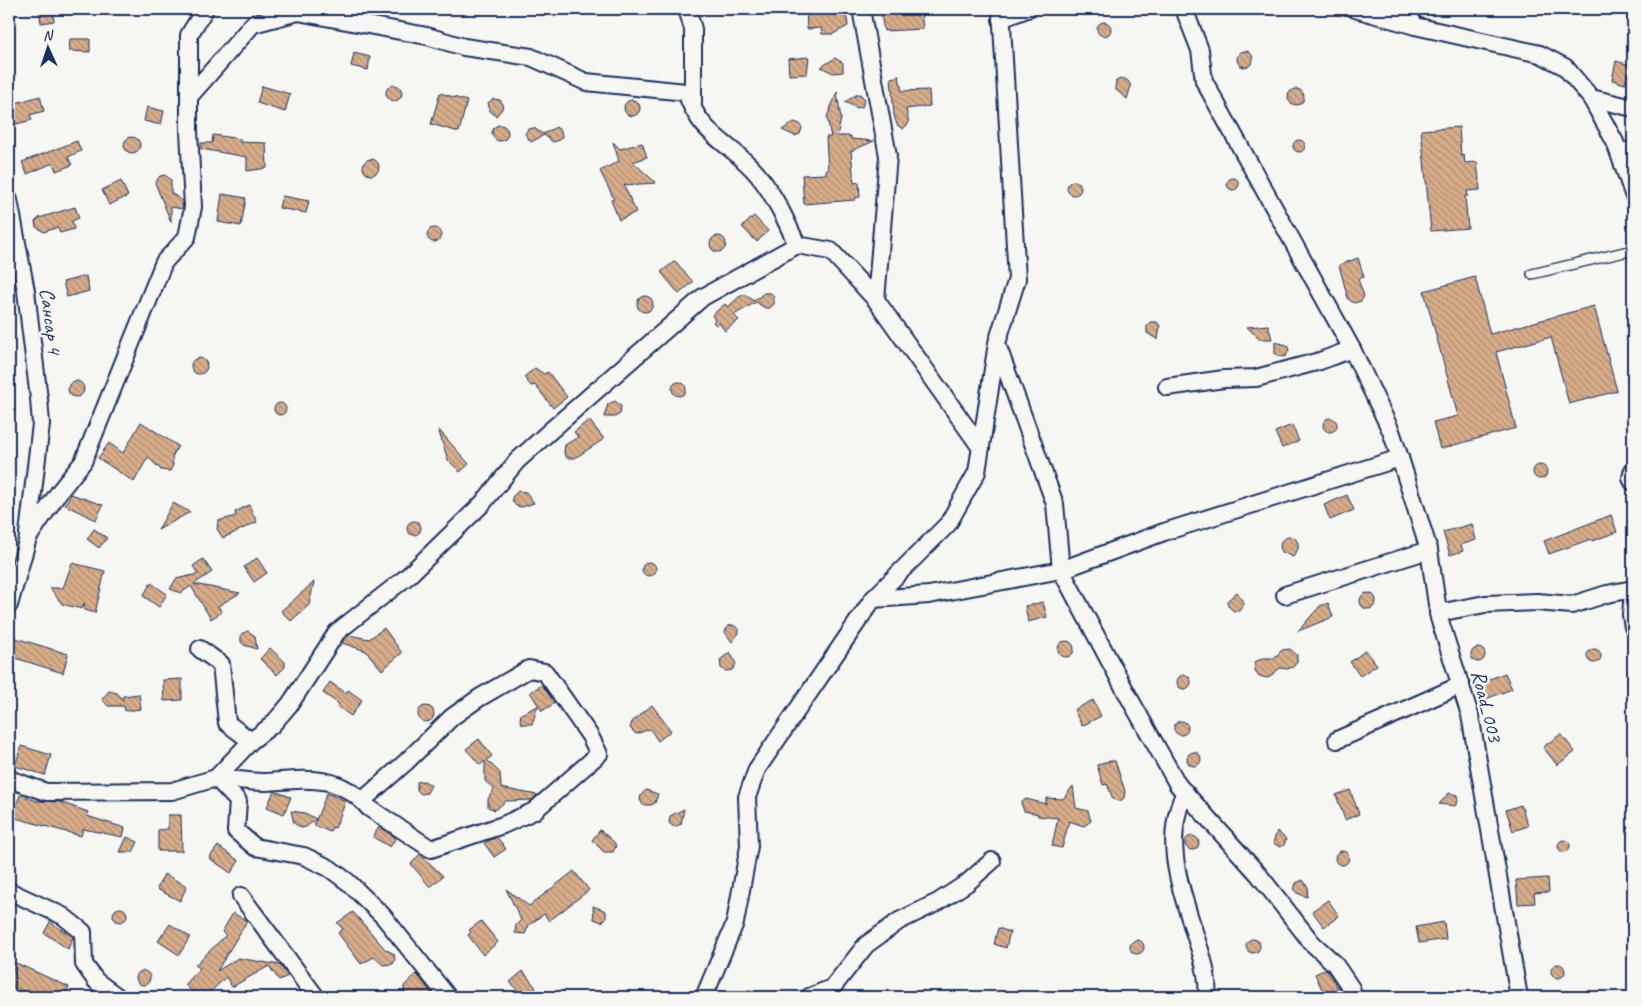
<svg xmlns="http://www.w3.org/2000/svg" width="1642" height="1006" font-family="Caveat,sans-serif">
	<defs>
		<pattern id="building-back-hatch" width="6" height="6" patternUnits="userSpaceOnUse" patternTransform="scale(1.25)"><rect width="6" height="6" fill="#d8ad8a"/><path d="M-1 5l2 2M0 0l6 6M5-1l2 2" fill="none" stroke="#ae8d74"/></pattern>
	</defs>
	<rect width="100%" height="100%" fill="#f6f6f2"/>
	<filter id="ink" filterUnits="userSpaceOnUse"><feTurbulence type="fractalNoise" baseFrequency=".02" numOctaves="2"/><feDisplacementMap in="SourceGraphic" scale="10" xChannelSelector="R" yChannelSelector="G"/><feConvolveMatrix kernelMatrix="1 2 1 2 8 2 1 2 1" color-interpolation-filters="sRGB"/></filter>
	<g filter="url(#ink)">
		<g fill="url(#building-back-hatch)" stroke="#1b2f5e">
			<polygon points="39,9 53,9 54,21 41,23"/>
			<polygon points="806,9 830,9 831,14 843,15 847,18 848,26 833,34 822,34 821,28 807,29"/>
			<polygon points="880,9 903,9 904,13 921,11 923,29 884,31"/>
			<circle cx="1104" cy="29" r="7"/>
			<polygon points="70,39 90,39 90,52 69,51"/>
			<circle cx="1245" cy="59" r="8"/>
			<polygon points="354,53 370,57 368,70 351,66"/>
			<polygon points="809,57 807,74 789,75 788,59"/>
			<polygon points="835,58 843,63 843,72 833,73 821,67"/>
			<polygon points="1616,61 1630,65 1625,84 1612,80"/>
			<polygon points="899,76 902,91 929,90 930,106 906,109 909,123 903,129 897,125 894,115 891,78"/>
			<polygon points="1123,78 1128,81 1131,86 1127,99 1115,89 1116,81"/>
			<circle cx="394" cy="93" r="8"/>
			<polygon points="262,86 290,94 285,112 257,103"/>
			<circle cx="1296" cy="97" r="8"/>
			<polygon points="837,92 841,119 837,136 851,136 851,139 874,141 851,151 854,183 859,182 860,197 855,198 855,200 804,204 802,175 826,174 826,170 828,170 826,137 831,137 827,117"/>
			<polygon points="440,93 467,101 459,132 431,124"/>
			<polygon points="856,95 860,94 865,99 862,107 857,108 845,102"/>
			<polygon points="40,96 44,111 30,115 32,120 9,126 9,105"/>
			<polygon points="493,99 500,100 503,104 502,109 496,116 490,111 488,103"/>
			<circle cx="632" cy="108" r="8"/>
			<polygon points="147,107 164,111 161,125 144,121"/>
			<polygon points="794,122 800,124 802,128 800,134 795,136 782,130"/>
			<circle cx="500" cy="133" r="8"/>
			<polygon points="556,127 561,131 562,136 560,140 553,142 543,134"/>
			<polygon points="1459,127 1461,156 1464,155 1465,163 1477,162 1480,190 1467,191 1468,196 1465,196 1468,228 1431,231 1421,130"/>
			<polygon points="534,128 544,135 531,142 525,134 528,129"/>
			<polygon points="213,135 241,139 239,142 266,143 267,168 247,171 247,157 201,149 201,143 212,143"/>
			<circle cx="132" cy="145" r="8"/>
			<circle cx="1299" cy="146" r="6"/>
			<polygon points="77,141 81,151 68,157 72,165 56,171 53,163 27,174 22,162"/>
			<polygon points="613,142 620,149 642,143 647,157 633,162 656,183 624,185 636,212 619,220 611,200 614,199 600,171 619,161"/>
			<circle cx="371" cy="167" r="8"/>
			<polygon points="165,175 171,180 171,193 183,201 182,209 171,207 171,222 155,183 160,176"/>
			<circle cx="1233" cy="184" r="6"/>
			<circle cx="1074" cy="188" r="7"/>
			<polygon points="121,181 128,196 109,205 102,190"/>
			<polygon points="222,194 246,198 241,226 218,222"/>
			<polygon points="282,196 309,201 306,213 279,208"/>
			<polygon points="75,207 79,218 72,221 74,229 60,233 58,227 44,232 36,227 35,222 39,218"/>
			<polygon points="754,216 768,231 757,242 742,227"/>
			<circle cx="434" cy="235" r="7"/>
			<circle cx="718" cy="244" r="8"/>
			<polygon points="1358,258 1364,277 1358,279 1364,296 1361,301 1354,303 1348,299 1339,265"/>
			<polygon points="675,261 693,282 679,294 661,272"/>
			<polygon points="86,276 89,291 67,297 63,282"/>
			<polygon points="1475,277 1490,334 1594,306 1617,391 1569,404 1551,337 1496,352 1516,428 1440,449 1433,422 1458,416 1424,291"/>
			<polygon points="764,293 771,293 774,297 774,304 770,308 765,308 756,302 734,315 739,320 725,331 719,323 716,325 713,322 715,320 712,315 725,304 728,307 740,296 746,295 754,301"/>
			<circle cx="645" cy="304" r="8"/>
			<polygon points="1150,322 1157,322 1160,326 1158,340 1147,333 1147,326"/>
			<polygon points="1268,325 1272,339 1259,339 1247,327"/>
			<polygon points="1275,342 1287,345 1289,350 1286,356 1282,357 1275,354"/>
			<circle cx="199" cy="366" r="8"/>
			<polygon points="535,368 544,374 548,372 567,397 553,408 535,385 531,386 524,377"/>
			<circle cx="76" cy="389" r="8"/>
			<circle cx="679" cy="389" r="7"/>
			<polygon points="615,401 621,406 620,414 615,417 604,417 608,404"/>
			<circle cx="280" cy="409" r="6"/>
			<circle cx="1330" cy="425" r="7"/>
			<polygon points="589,420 604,439 575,458 567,458 564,453 565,445 578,437 574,432"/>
			<polygon points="141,422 178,446 172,457 173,465 170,471 161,470 148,457 134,482 98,458 109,443 123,453"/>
			<polygon points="1292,425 1299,441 1282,448 1275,432"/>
			<polygon points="438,429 469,464 460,472 448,460"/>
			<circle cx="1540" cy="472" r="7"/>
			<polygon points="518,491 526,492 534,503 522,507 516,506 513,502 512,497"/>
			<polygon points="71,494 103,505 96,520 65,505"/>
			<polygon points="1347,495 1354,510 1330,520 1324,505"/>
			<polygon points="173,503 190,512 158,530"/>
			<polygon points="249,505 257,522 223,538 217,529 218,521 236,516 235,512"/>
			<polygon points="1611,515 1617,532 1592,541 1591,539 1549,554 1544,541"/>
			<circle cx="414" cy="528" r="7"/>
			<polygon points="1472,524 1476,540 1461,545 1463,551 1450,555 1443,532"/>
			<polygon points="94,529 107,538 99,548 87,539"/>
			<polygon points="1289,536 1295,538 1298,543 1298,549 1293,557 1282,552 1280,547 1281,541"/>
			<polygon points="257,558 267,573 254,582 244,567"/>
			<polygon points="203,559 212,572 194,584 240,593 218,606 222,612 211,619 191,586 181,593 170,589 176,579 198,574 193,566"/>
			<circle cx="649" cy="569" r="7"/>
			<polygon points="72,563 105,571 95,613 85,610 84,603 82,609 62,604 50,588 63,588"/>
			<polygon points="314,582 309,605 291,621 281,611"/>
			<polygon points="151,583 167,594 159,607 143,596"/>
			<polygon points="1237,592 1244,604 1239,611 1234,611 1228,606 1227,601"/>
			<circle cx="1368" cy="601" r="8"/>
			<polygon points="1043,602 1047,617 1028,622 1025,606"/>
			<polygon points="1328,603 1333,617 1298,631 1320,606"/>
			<polygon points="733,625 739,629 739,633 732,642 725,632 728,626"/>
			<polygon points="384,628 402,653 382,670 366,651 342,643 349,635 369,639"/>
			<polygon points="248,631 255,636 257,649 244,645 241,642 241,634"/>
			<polygon points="9,636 68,654 63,673 9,656"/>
			<circle cx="1066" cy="649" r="8"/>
			<polygon points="270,648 285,662 285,667 277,675 260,659"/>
			<circle cx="1478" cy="655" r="7"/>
			<polygon points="1290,649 1297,655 1297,662 1293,667 1287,669 1280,668 1268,678 1258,676 1255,670 1255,662 1263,658 1274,658 1282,650"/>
			<circle cx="1594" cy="656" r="7"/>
			<polygon points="1366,650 1377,665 1360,676 1350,662"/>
			<polygon points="730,652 736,664 732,670 726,671 721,668 720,660"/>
			<polygon points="1505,673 1512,689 1483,700 1477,684"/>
			<circle cx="1184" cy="682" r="7"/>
			<polygon points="182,679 182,700 164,701 163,680"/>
			<polygon points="330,682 346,693 348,690 362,700 351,716 337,706 339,704 323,693"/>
			<polygon points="542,685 555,703 542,711 530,692"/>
			<polygon points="109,691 117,693 123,700 123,696 139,694 141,709 125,711 124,706 108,706 102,699"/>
			<polygon points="1093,700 1101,716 1082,726 1074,710"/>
			<polygon points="652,705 671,731 658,741 650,729 636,734 630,728 632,722"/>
			<polygon points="538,706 532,724 522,724 520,720 521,714"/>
			<circle cx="426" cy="714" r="8"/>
			<circle cx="1181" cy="728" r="7"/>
			<polygon points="1561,734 1575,752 1557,765 1543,747"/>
			<polygon points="479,739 492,756 487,760 500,773 501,788 537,795 532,800 506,801 495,810 488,807 488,799 494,789 485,781 485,761 480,765 466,749"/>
			<polygon points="21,746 51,755 45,775 15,766"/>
			<circle cx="1194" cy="759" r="7"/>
			<polygon points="1110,761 1115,761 1125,791 1124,798 1120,801 1113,799 1107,784 1103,785 1097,765"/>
			<polygon points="424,781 431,785 427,793 421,794 417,790 417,782"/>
			<polygon points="1073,786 1076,808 1088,811 1091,821 1084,826 1069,821 1062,848 1052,846 1058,818 1038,816 1038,814 1024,811 1021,803 1026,799 1046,804 1046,798 1063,799"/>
			<polygon points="646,790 658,794 655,803 651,805 643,805 640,800 641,795"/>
			<polygon points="1350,790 1359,814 1345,820 1336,795"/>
			<polygon points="274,791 291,797 284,814 267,807"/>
			<polygon points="327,793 346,801 335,828 332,827 330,832 314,825"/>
			<polygon points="1449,793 1457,795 1458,801 1455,806 1439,804"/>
			<polygon points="20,795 37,801 60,802 88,812 87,816 125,828 123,837 83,829 81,836 12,817"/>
			<polygon points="1521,805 1528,826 1513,831 1506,810"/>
			<polygon points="684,809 681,824 674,827 669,823 670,816"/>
			<polygon points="291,811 305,813 316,819 306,827 301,828 294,823"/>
			<polygon points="168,815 181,815 182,851 158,851 158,830 168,829"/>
			<polygon points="379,827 396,838 390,847 373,837"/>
			<polygon points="600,830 614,842 616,846 613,852 604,852 592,840"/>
			<polygon points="1277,831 1286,839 1284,845 1280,847 1273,843"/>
			<circle cx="1192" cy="843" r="7"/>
			<polygon points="127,837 138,842 133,852 120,852"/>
			<polygon points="497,837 506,849 494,857 484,843"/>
			<circle cx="1564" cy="846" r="6"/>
			<polygon points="218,846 239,861 231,873 209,858"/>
			<circle cx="1342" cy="858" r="7"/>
			<polygon points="420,854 443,876 430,887 411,864"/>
			<polygon points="574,871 589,890 549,921 544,914 529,925 525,934 515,933 516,925 521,920 506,889 529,906"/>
			<polygon points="164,874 187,886 180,901 157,889"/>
			<polygon points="1548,878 1549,892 1534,893 1535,903 1518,904 1516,880"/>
			<polygon points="1303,880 1308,887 1307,897 1297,893 1294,890 1296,883"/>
			<polygon points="1328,900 1339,916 1324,927 1312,911"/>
			<polygon points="593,906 606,911 606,918 602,922 594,919"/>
			<circle cx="120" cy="915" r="7"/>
			<polygon points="353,912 385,949 394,954 395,959 393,964 383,965 374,957 361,964 338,933 343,929 337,923"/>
			<polygon points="233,913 247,921 217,971 238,958 280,965 288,976 279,980 269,966 232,987 226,977 205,997 191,997 192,991 185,985 200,968 195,965 226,935 222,932"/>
			<polygon points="481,921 498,942 483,955 468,935 471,932 469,930"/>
			<polygon points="50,922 73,937 68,949 44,933"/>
			<polygon points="1444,922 1446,939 1419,943 1416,927"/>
			<polygon points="170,924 190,937 179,955 158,941"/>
			<polygon points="998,928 1010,932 1006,948 994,944"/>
			<circle cx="1253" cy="946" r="7"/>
			<circle cx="1137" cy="947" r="7"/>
			<polygon points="16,963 69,987 64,997 34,997 9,985 9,978"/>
			<circle cx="1558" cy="971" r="7"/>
			<polygon points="1326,969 1338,988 1324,994 1315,974"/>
			<polygon points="523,971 536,988 524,997 510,982"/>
			<circle cx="143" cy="978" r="7"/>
			<polygon points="416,974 419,977 435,997 409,997 404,991 404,986"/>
		</g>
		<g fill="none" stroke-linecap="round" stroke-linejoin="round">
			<defs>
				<g id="lane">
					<polyline points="1618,150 1633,145"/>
					<polyline points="1532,274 1633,250"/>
				</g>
				<g id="street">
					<polyline points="687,9 693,29 693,104"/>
					<polyline points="861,9 888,156 876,300 981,448"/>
					<polyline points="1001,9 1017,279 997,343 977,472 948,524 873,599 929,595 1061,570 1164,532 1400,458"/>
					<polyline points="1184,9 1200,50 1204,81 1352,349 1391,431 1400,458 1429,550 1439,618 1470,715 1519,997"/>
					<polyline points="1355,9 1415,26"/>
					<polyline points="1405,9 1415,26 1540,54 1565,67 1591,98 1615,142 1633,194"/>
					<polyline points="1001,19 1027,9"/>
					<path d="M 189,97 L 253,24 L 298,12 L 427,36 L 464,47 L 531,57 L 586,82 L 686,92 C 702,139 730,141 758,175 C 775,196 786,220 797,245 L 831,251 L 876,300"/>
					<polyline points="1591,98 1633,108"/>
					<polyline points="9,200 26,291 39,399 41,424 28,534"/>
					<polyline points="998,347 1055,504 1061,570 1131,701 1178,785 1259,875 1312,943 1334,963 1351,988 1354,997"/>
					<polyline points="1167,387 1224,379 1256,378 1320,361 1352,349"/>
					<polyline points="1633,470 1631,478 1633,482"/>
					<polyline points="1633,591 1631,615 1633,627"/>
					<polyline points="1285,595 1429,550"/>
					<polyline points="9,605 28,538 59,492 83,462 164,262 187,237 193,207 189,131 189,35 205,9"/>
					<polyline points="1438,613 1485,604 1537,602 1572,605 1607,594 1633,589"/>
					<polyline points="200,649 221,664 227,723 251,741"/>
					<polyline points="1337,740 1461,685"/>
					<polyline points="9,779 46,792 172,791 216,778 251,741 272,725 290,704 337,632 408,576 482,504 517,461 549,432 703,297 797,245"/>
					<path d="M 1185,792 C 1161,843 1182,891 1197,941 C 1203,958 1209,980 1207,997"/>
					<path d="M 362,801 L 406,762 L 452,717 L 479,698 L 529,669 L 545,672 L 590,736 L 599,754 L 534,811 L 503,825 L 431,849 L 369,808 C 338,773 307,779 266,782 C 250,782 232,779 216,778 L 238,801 L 236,831 L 255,847 L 304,856 L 329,868 L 348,882 L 383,916 L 448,997"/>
					<polyline points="9,891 63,916 83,932 84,964 96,981 118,997"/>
					<polyline points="241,896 316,997"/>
					<polyline points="704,997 735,923 749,846 747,797 757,769 873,599"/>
					<polyline points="809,997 832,988 866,945 899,921 938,902 967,883 992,861"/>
				</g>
			</defs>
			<use href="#lane" stroke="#1b2f5e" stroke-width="12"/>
			<use href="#street" stroke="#1b2f5e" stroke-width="20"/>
			<use href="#lane" stroke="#f6f6f2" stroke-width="9"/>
			<use href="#street" stroke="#f6f6f2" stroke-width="16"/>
		</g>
	</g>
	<g text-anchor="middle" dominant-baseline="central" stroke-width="5" stroke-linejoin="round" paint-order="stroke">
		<g font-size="21" fill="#1b2f5e" stroke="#f6f6f2">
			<text transform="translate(51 321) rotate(83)">Сансар 4</text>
			<text transform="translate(1487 706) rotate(76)">Road_003</text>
		</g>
	</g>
	<rect width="1642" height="1006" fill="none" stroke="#f6f6f2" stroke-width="30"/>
	<rect x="15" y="15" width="1612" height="976" fill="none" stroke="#1b2f5e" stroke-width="2" filter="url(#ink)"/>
	<g transform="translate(48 48) rotate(357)" stroke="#f6f6f2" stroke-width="4" paint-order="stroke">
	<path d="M0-4L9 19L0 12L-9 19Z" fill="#1b2f5e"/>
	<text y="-8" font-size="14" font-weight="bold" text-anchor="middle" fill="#1b2f5e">N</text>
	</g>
</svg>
